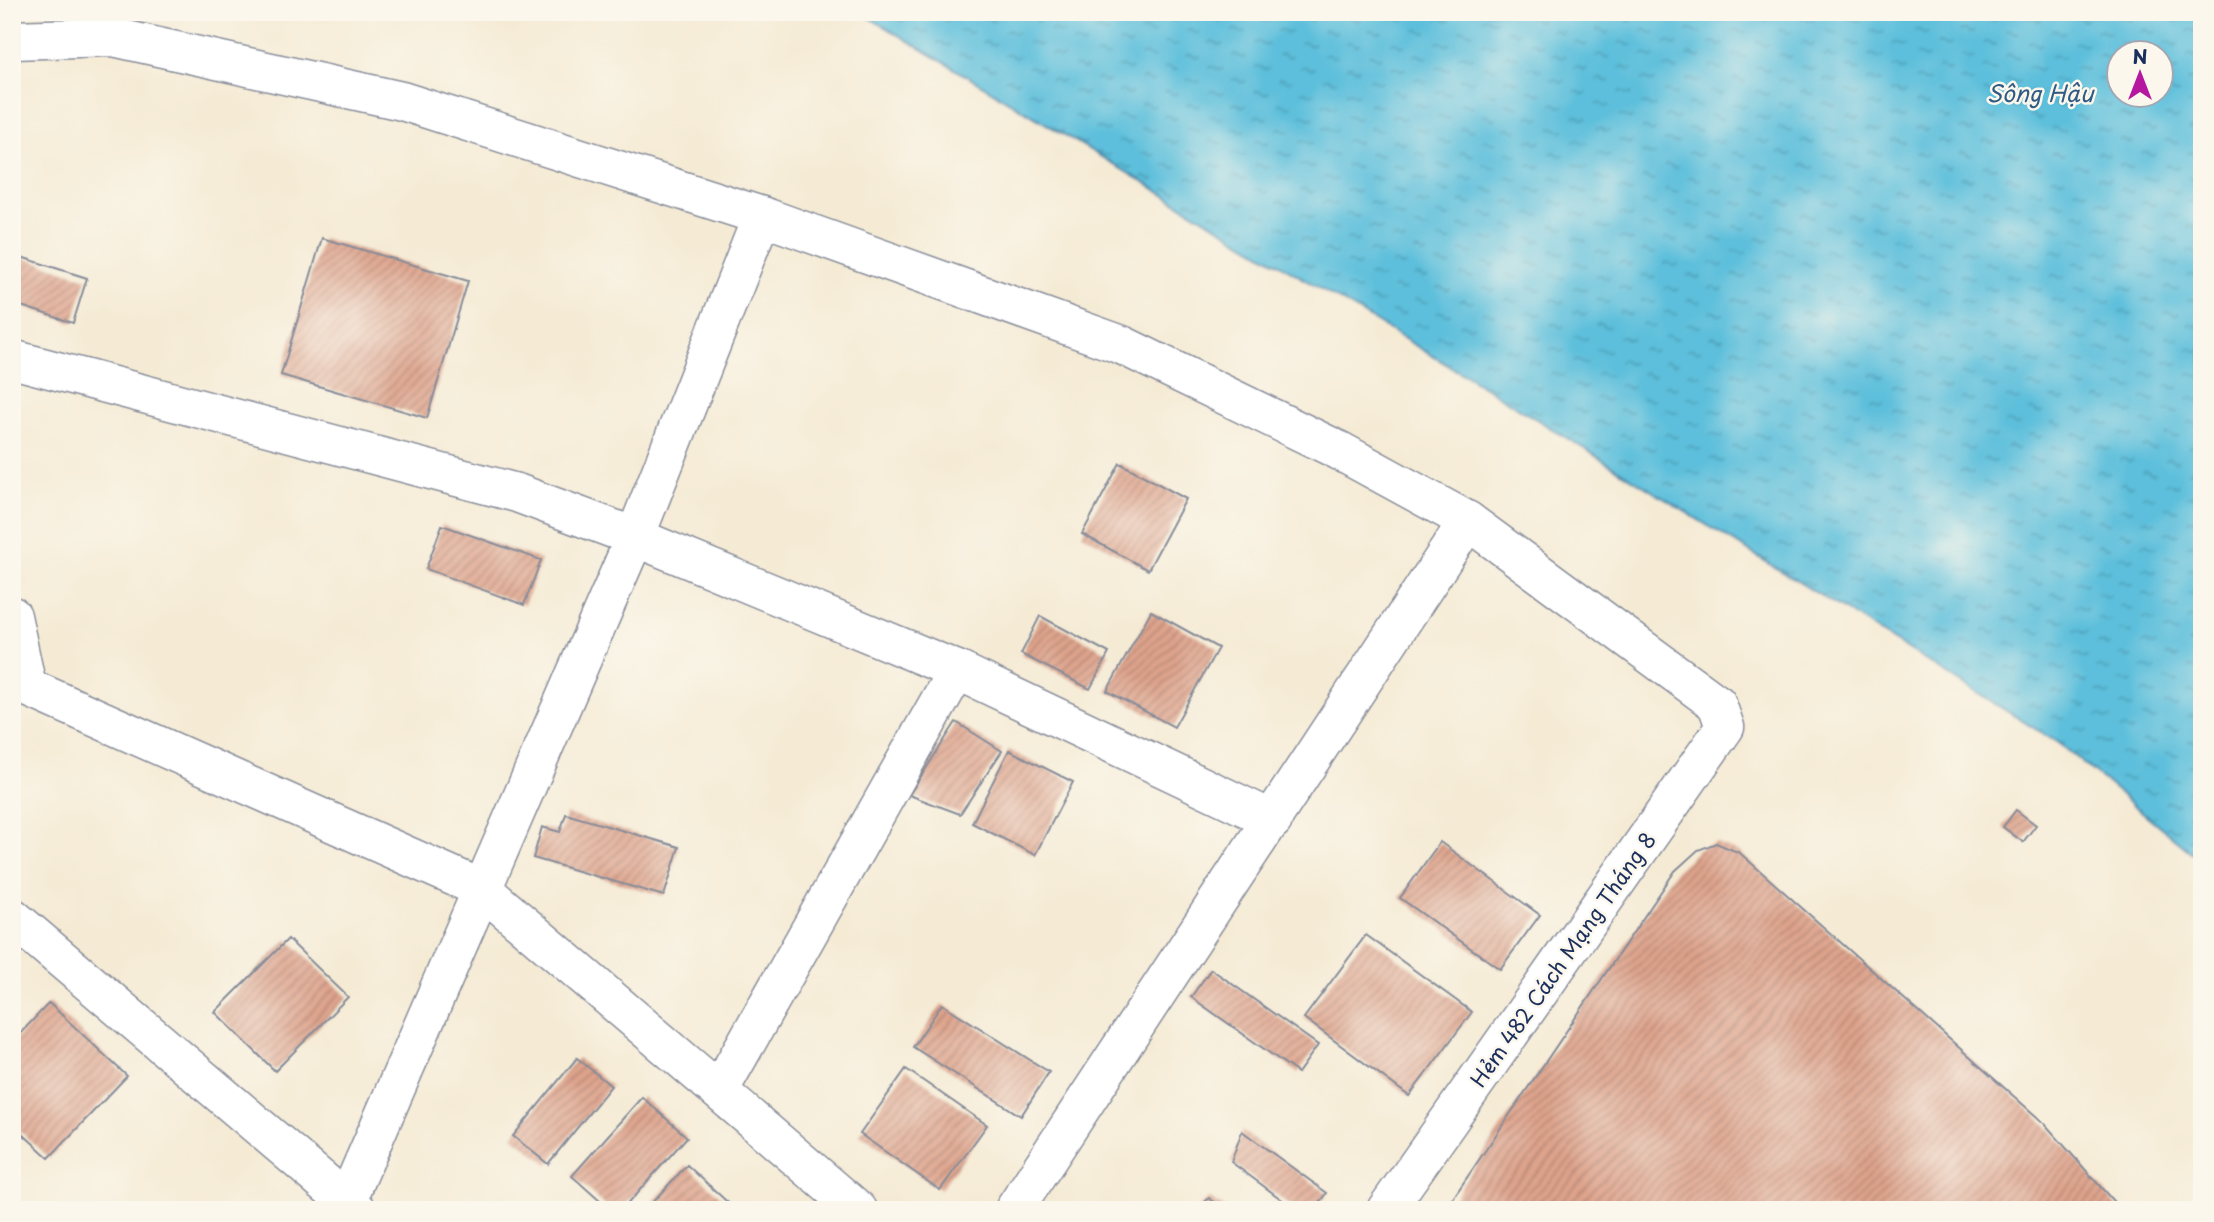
<svg xmlns="http://www.w3.org/2000/svg" width="2214" height="1222" font-family="'Playpen Sans',sans-serif">
	<defs>
		<pattern id="water-ripples" width="26" height="14" patternUnits="userSpaceOnUse" patternTransform="scale(1.75)"><rect width="26" height="14" fill="#5dbfdb"/><path d="M2 4q2-2 4 0t4 0M15 11q2-2 4 0t4 0" fill="none" stroke="#4c9cb5"/></pattern>
		<pattern id="building-hatch" width="6" height="6" patternUnits="userSpaceOnUse" patternTransform="scale(1.75)"><rect width="6" height="6" fill="#dea38b"/><path d="M-1 1l2-2M0 6l6-6M5 7l2-2" fill="none" stroke="#b38575"/></pattern>
	</defs>
	<rect width="100%" height="100%" fill="#fbf7ec"/>
	<filter id="ink" filterUnits="userSpaceOnUse"><feTurbulence type="fractalNoise" baseFrequency=".0143" numOctaves="2"/><feDisplacementMap in="SourceGraphic" scale="14" xChannelSelector="R" yChannelSelector="G"/><feConvolveMatrix kernelMatrix="1 2 1 2 8 2 1 2 1" color-interpolation-filters="sRGB"/></filter>
	<filter id="wash" filterUnits="userSpaceOnUse"><feTurbulence type="fractalNoise" baseFrequency=".00686" numOctaves="4" result="noise"/><feDisplacementMap in="SourceGraphic" scale="28" xChannelSelector="R" yChannelSelector="G"/><feGaussianBlur stdDeviation="1.57" result="paint"/><feColorMatrix in="noise" values="0 0 0 0 0 0 0 0 0 0 0 0 0 0 0 0 0 1.4 0 .05"/><feComposite in="paint" operator="in"/></filter>
	<g filter="url(#wash)">
		<rect width="100%" height="100%" fill="#f5ebd5"/>
		<path fill="url(#water-ripples)" stroke="#3c779c" stroke-width="2" fill-rule="evenodd" d="M 860,12 L 2202,12 L 2202,861 L 2058,743 L 1491,391 ZM 2120,52 L 2162,52 L 2162,94 L 2120,94 Z"/>
		<g id="blocks">
			<g fill="url(#building-hatch)">
				<polygon points="322,238 468,281 427,418 281,375"/>
				<polygon points="21,257 87,278 73,323 12,303 12,284"/>
				<polygon points="1120,463 1186,499 1148,570 1082,534"/>
				<polygon points="442,525 541,560 524,605 426,569"/>
				<polygon points="1151,611 1218,648 1174,727 1107,691"/>
				<polygon points="1040,616 1109,653 1090,689 1021,654"/>
				<polygon points="956,722 1002,751 960,814 909,795"/>
				<polygon points="1009,750 1073,782 1035,855 972,823"/>
				<polygon points="2016,810 2036,825 2023,842 2003,827"/>
				<polygon points="566,814 679,847 664,896 533,858 542,827 560,832"/>
				<polygon points="1440,842 1540,915 1500,969 1400,898"/>
				<polygon points="1716,843 1740,853 2045,1124 2121,1210 1445,1210 1675,871 1698,850"/>
				<polygon points="1366,935 1472,1012 1409,1096 1304,1018"/>
				<polygon points="288,939 348,997 275,1071 215,1012"/>
				<polygon points="1211,969 1318,1045 1298,1073 1191,997"/>
				<polygon points="49,1003 127,1076 49,1158 12,1124 12,1042"/>
				<polygon points="942,1004 1049,1072 1021,1116 913,1047"/>
				<polygon points="577,1058 611,1086 548,1164 513,1136"/>
				<polygon points="906,1069 987,1125 940,1190 860,1134"/>
				<polygon points="642,1097 687,1137 622,1210 610,1210 572,1176"/>
				<polygon points="1242,1131 1327,1193 1315,1210 1296,1210 1231,1162"/>
				<polygon points="687,1165 736,1210 645,1210"/>
				<polygon points="1209,1198 1226,1210 1197,1210"/>
			</g>
		</g>
	</g>
	<g filter="url(#ink)">
		<use href="#blocks" fill-opacity="0" stroke="#888d9a" stroke-width="2"/>
		<g fill="none" stroke-linecap="round" stroke-linejoin="round">
			<defs>
				<g id="minor">
					<polyline points="12,40 113,37 402,101 762,216 1122,345 1340,451 1468,521 1717,704"/>
					<polyline points="12,359 517,493 635,537 957,670 1273,820"/>
					<polyline points="12,616 27,687 482,889 858,1210"/>
					<polyline points="12,917 357,1210"/>
					<polyline points="719,1091 957,670"/>
					<polyline points="343,1210 635,537 762,216"/>
					<polyline points="1014,1210 1468,521"/>
				</g>
				<polyline id="tertiary" points="1386,1210 1725,727 1717,704"/>
			</defs>
			<use href="#minor" stroke="#888d9a" stroke-width="41"/>
			<use href="#tertiary" stroke="#888d9a" stroke-width="41"/>
			<use href="#minor" stroke="#fff" stroke-width="38"/>
			<use href="#tertiary" stroke="#fff" stroke-width="38"/>
		</g>
	</g>
	<g text-anchor="middle" dominant-baseline="central" stroke-width="5" stroke-linejoin="round" paint-order="stroke">
		<g font-size="21" fill="#1b2f5e" stroke="#fbf7ec">
			<text transform="translate(1562 959) rotate(-55)">Hẻm 482 Cách Mạng Tháng 8</text>
		</g>
		<g font-size="23" font-style="italic" fill="#2f5a84" stroke="#fbf7ec">
			<text x="2040" y="92">Sông Hậu</text>
		</g>
	</g>
	<rect width="2214" height="1222" fill="none" stroke="#fbf7ec" stroke-width="42"/>
	<g transform="translate(2140 74)"><circle r="33" fill="#fbf7ec" stroke="#a1a7b3" stroke-width="2"/>
	<path d="M0-5L12 26L0 18L-12 26Z" fill="#b5179e"/>
	<text y="-10" font-size="19" font-weight="bold" text-anchor="middle" fill="#1b2f5e">N</text>
	</g>
</svg>
